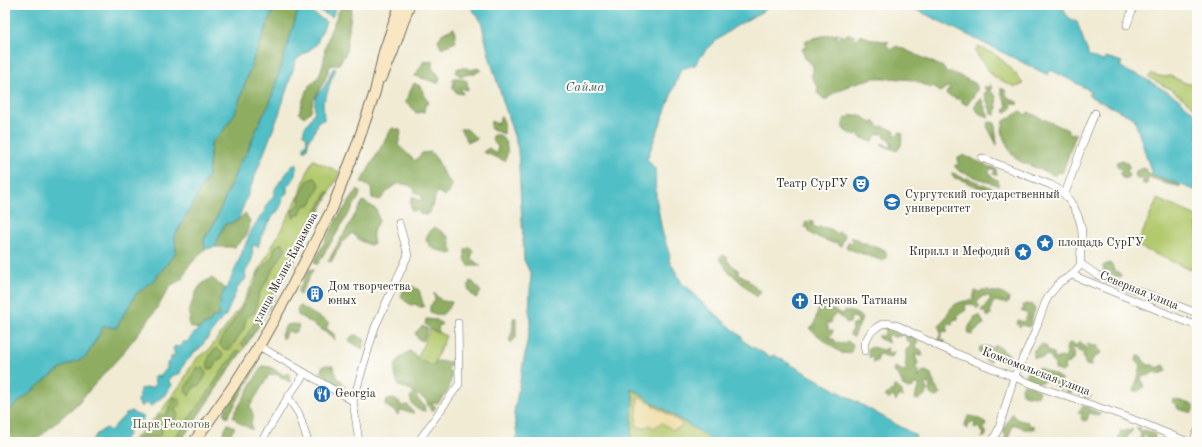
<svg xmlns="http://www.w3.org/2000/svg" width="1202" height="447" font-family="'Old Standard TT',serif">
	<rect width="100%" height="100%" fill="#fdfcf7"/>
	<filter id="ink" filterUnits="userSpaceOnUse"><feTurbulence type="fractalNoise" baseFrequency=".025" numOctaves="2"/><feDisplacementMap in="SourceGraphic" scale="8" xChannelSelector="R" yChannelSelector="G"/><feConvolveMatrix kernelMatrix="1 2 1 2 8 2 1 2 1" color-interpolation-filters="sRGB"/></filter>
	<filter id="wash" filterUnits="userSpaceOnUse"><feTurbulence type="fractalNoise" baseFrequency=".012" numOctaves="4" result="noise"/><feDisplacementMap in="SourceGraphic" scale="16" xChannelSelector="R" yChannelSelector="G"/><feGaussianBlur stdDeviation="0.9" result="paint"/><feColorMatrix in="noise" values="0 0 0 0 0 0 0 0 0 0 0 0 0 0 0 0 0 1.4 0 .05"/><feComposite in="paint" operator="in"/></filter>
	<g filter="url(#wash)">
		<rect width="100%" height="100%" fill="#f1ebd4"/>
		<g fill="#b3c96d" stroke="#6f7a4c">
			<path d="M 978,46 C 998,54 1011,66 1023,84 L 1022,85 L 1015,87 L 996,78 L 991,74 L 975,52 Z"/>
			<polygon points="1151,74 1164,77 1170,76 1188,84 1197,83 1197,111 1189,103 1172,90 1148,77"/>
			<polygon points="313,160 340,172 296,258 257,329 180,442 131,442 162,410 174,393 182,383 190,368 198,357 209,350 241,306 259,270 274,243 298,197 310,165"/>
			<polygon points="1157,199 1197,216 1197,256 1191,270 1137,246"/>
			<polygon points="430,329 446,336 433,366 417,359"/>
			<path d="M 631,388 C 641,393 649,400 659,407 C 678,419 697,429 714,442 L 631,442 L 633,396 Z"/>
		</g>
		<g fill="#8ead60" stroke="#5c6c46">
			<polygon points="275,5 285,5 288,7 295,5 297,14 270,103 260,121 246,155 242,158 215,222 204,239 205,249 188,267 183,279 171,285 154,313 122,354 77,404 34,442 5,442 5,413 48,378 65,366 86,357 104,326 116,328 136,294 155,279 176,252 175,236 208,176 211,143 223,131 235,113 252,63"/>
			<polygon points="336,5 352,5 346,53 339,64 330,66 324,82 313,100 311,111 304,117 299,113 304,97 310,85 319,76 324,61 325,48 330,32 341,6"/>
			<path d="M 454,28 C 456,33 454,37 456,42 L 441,48 L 438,40 L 443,33 Z"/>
			<path d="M 836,33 L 840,34 L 836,37 L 839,39 L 841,35 L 845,37 L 847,34 L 855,36 L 853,39 L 855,40 L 859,38 L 859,35 C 864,36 867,38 872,39 C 878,41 883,40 889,42 L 886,44 L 889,47 L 890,50 L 897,46 L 943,67 L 946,72 L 951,72 L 975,83 L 977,86 L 977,91 L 967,105 L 963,103 L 959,99 L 957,99 L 946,94 L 947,91 L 951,90 L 947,87 L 940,92 L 933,86 L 931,88 L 914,80 L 889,78 L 874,78 L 852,84 L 834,93 L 827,99 L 824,99 L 817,93 L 818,87 L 811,76 L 813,72 L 813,66 L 805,58 L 802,49 L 806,47 L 805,42 L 806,40 Z"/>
			<polygon points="424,61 434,62 432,68 437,73 440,78 438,83 415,76"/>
			<polygon points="458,68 466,68 471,70 477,68 481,70 476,73 460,76 456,72"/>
			<polygon points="453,78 460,78 467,81 468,90 460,88 463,94 457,93 453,88"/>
			<polygon points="414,83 420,86 429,103 425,105 424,112 416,113 409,104 405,102"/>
			<polygon points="989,83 992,88 991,92 996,96 997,107 996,115 992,114 984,93 987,93 984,86 990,89"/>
			<path d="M 1001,88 L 1005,90 C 1007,100 1012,99 1019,103 L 1018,105 L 1013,103 L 1011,104 L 1012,108 L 1005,113 L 1004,111 L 1007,105 L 1001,93 Z"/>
			<polygon points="981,98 989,118 986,116 980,114 975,109 975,105"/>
			<polygon points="1021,111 1024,114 1027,115 1028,112 1068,130 1071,135 1072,133 1076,134 1062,173 1057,172 1056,176 1019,161 1012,155 1004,139 1002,130 1004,121"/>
			<path d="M 851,115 C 858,114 868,118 872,124 L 874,121 L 880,128 L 883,126 L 895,131 L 895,135 L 898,135 L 899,132 L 903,134 C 900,142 904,143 897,151 L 882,145 L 882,143 L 889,147 L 892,147 L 891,145 L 891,142 L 889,139 L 885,138 L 884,133 L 876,135 L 872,142 L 860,137 L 858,134 L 855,136 C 846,131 839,131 845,118 L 849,117 Z"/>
			<polygon points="501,116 504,122 504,134 490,128 491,121 498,124"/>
			<polygon points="989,122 995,123 997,145 987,126"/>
			<path d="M 392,128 L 400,130 L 401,133 L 398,145 L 415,161 L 422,153 L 431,152 L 438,161 L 442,171 L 452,185 L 449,193 L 445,196 L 438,192 L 435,196 L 433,207 L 429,205 L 431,211 L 426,215 L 420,214 L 418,210 L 412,211 L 410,202 L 413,196 L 418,200 L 423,200 L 421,195 L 415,192 L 414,188 C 395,178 392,187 380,200 L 372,198 L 371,188 L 361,182 Z"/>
			<polygon points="460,129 467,129 477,139 468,142"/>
			<path d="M 493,135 L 500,135 C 508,144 509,150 505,161 L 483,152 L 489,148 L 496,154 L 498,147 L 492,140 Z"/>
			<polygon points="963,155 986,165 989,167 992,167 996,169 997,175 994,175 993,173 995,171 994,169 990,169 989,172 992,178 998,180 999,186 959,171 955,167 955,165 958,165 959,163 958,160 958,157"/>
			<polygon points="1122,160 1127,163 1130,168 1127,171 1129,175 1127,179 1123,178 1120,174 1122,170 1117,166 1117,162"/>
			<path d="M 1144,168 L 1149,174 L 1152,174 L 1181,185 L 1180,187 C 1175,185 1171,185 1167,184 C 1160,182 1156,178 1148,178 L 1147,184 L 1143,184 L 1141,178 L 1137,178 L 1135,176 L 1136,171 Z"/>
			<polygon points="953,173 965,179 967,178 978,182 980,185 983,184 999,191 997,193 992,191 989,192 983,188 977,187 974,185 970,184 960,179 954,178 951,174"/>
			<polygon points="315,178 320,185 311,204 303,206 300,214 293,217 292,210 300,204 299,198 308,180"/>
			<polygon points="358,189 360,191 359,197 317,265 314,262 337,219"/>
			<path d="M 327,192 L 330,192 C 303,244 277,298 244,347 L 241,344 L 266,305 L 295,251 L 299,248 L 300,241 Z"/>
			<path d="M 363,201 L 376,209 L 379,221 C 374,227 371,235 374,243 L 370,245 L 361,241 L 352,233 L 342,243 L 331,262 L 328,261 Z"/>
			<polygon points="245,213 250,221 246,236 235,247 215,247 224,225 238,220"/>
			<polygon points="810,221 813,222 813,226 817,228 820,227 823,229 824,227 833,230 836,234 838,232 845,235 841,246 838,245 837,242 833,243 813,235 809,232 808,227 804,227 806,222"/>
			<path d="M 435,227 L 449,237 L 451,248 L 453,253 L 448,254 C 438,247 435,255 426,240 L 428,232 Z"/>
			<polygon points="850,237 859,240 861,243 867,243 870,246 873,245 885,250 887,256 883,261 849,249 846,247 849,241 850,244 852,243 853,240"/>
			<polygon points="282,243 286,248 259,294 255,312 246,318 244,329 230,349 223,349 219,344 221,339 231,325 241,309 250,292 256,283 259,272 273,256 275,247"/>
			<polygon points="470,247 473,251 471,259 481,266 469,266 465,259 465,250"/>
			<polygon points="723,255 727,257 727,261 738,270 739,274 748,279 749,282 754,285 756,289 761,291 757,297 726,269 725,266 719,258"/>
			<polygon points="1109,263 1112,264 1114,271 1118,272 1121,275 1120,278 1109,273 1107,270 1106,272 1103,272 1104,268 1102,267 1106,264 1108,265"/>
			<polygon points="309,269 313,270 300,295 298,291"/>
			<path d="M 211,278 C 217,280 219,286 225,288 C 222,297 223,310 218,317 C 213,323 203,323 199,329 L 191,327 L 188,323 L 190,317 L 188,311 C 193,303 194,293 200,286 C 202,283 208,280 211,278 Z"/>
			<polygon points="470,281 474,283 481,292 476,298 471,294 468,288"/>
			<polygon points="407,283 419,290 424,307 420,307 415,304 411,305 404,300 401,296"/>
			<path d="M 983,290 L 989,290 L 990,292 C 998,291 1003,293 1009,298 L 1008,303 L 1003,303 L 995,301 C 991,305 990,309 991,315 L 988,317 L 985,312 L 981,311 L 991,298 L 988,296 L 982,296 L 977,303 L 980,306 L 978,309 L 972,304 L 965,305 L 966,310 L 958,315 L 958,319 L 953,320 L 952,325 L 948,324 L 947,332 L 943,331 L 940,339 L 945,341 L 945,343 L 940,344 L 937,342 L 941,333 L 939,327 C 952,310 948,302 973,300 L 975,291 L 979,292 Z"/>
			<polygon points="434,293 442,301 452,302 451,305 441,316 430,312 430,306 435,300"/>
			<path d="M 826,302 L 829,304 L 828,308 L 843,314 L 845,311 C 852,312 859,313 862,319 L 854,337 L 850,335 L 853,324 L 858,323 L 858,320 L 854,317 L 851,317 L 850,323 L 845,322 L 845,319 L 841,318 L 836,314 L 830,319 L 832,322 L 827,324 L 828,327 L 828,330 L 833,331 L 832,334 L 829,337 L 830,339 L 834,339 L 836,343 L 839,342 L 843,344 L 847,341 L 853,345 L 851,352 C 848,353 845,354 842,353 C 839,352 812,331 810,329 L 811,327 L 814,325 C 817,316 817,306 826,302 Z"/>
			<polygon points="1026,304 1033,305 1035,309 1029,327 1022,325 1020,327 1017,324 1018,320 1024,322 1028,314 1021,311 1024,309 1023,305"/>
			<polygon points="300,306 329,323 326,328 334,334 335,340 324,331 298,315 297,309"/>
			<path d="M 975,316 L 980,316 L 984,324 L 980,326 L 977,330 L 975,330 L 972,335 L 969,334 C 966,325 973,324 975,316 Z"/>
			<path d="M 513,318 L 516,318 L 516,338 L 511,343 L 509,339 C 513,333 513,325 513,318 Z"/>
			<polygon points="426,319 437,320 442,324 438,327 439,333 432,330 425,324"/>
			<polygon points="292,324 299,326 297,331 293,333 288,331 283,339 281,335 286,325"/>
			<polygon points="885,325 899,329 904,333 901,336 894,337 889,334 887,339 889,343 878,338 879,335 883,337 886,329 880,326"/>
			<polygon points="422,326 428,329 423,341 418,339 415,333"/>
			<path d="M 905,334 C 910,334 915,338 918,342 L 915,347 L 921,350 L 923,355 L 921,357 L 918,355 L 915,355 L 918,364 L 915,369 L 919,371 L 917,375 L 918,378 L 922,372 L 926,371 L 931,374 L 935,386 L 941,394 L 936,397 L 931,395 L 929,391 L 930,385 L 926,383 L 925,384 L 927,390 L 926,395 L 922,397 L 919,400 L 915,399 L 917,390 L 920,385 L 913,384 L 913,388 L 908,389 L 903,386 L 899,376 L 895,373 L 893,369 L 896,367 L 903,371 L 907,369 L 905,366 L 906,361 L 906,350 L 910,346 L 911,343 L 906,340 Z"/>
			<polygon points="356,335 365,340 362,349 348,340 352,336"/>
			<polygon points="1079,341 1083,344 1085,348 1089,348 1087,346 1088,344 1092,346 1097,345 1101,353 1092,360 1091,366 1086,365 1083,357 1084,353 1078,351 1078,349 1072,348 1071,350 1074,352 1073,360 1070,361 1070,363 1064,364 1065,370 1061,372 1055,369 1055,364 1052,362 1051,358 1047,355 1042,358 1033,357 1034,350 1042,344 1046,346 1049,352 1054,353 1054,359 1062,357 1064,359 1067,354 1066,349 1068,344 1071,343 1075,345 1078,345"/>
			<polygon points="995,345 1003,349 1003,351 1009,354 1011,358 1010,362 1006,364 1003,361 999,361 997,359 998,356 996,355 994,357 991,357 990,362 984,359 984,355 979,352 980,347 985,346 994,348"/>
			<polygon points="872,347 883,350 888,348 887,351 892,354 894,351 892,358 885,357 881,354 877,355 878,359 876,362 873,362 873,358 869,357 868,349"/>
			<path d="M 216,348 L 222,353 L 223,357 L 216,362 L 213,368 L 208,369 C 207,359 209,355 216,348 Z"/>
			<polygon points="237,350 241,352 180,442 171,442 203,400 228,362 233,358 234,354"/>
			<path d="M 410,351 L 416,356 L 417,359 L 433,366 L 437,361 L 450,362 L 453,357 L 454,364 L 447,368 L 452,374 L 448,391 L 438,403 L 430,403 L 436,407 L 432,412 L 428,406 L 426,400 L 418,395 L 416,397 L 424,405 L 425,411 C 416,410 412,406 410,397 L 415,393 L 407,388 L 399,386 C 391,369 394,360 410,351 Z"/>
			<polygon points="1137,356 1141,356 1143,360 1148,365 1153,365 1157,368 1164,365 1166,368 1166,371 1159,374 1155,372 1148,376 1143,376 1141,379 1144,384 1143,388 1138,391 1134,391 1141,366 1136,361"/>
			<polygon points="256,363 258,365 227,418 224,414 230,401"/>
			<polygon points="326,365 333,366 336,374 336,378 341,380 345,387 340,387 326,379 325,374 321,372 322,367"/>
			<polygon points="262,366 270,367 284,375 289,373 290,382 276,374 269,375 250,406 254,418 251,421 252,430 238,422 233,416"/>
			<path d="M 197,368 L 204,368 L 206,375 L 200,385 L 194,387 L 189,396 L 185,391 L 186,386 C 191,381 192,374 197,368 Z"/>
			<path d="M 1039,368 L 1057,376 L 1062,380 L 1061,384 L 1068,387 L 1073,385 L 1084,393 L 1092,396 L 1087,398 L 1082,397 L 1078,392 L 1074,390 L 1071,393 L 1066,392 L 1065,388 C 1052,391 1057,383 1049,381 C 1046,380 1044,381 1042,382 C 1035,383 1029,380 1025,374 L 1032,369 Z"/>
			<path d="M 1024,384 L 1032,386 L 1039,391 L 1037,397 C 1032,395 1027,396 1022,393 L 1021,388 Z"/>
			<polygon points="895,385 902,391 903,397 899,395 896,401 893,396 889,399 885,396 889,392 893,390"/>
			<path d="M 173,397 L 180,399 L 180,404 L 175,410 L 178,415 C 171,426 171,423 161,426 L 162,433 L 158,437 L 148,437 L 147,442 L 136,442 L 138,437 L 143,435 L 145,429 L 156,423 L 156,419 L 159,415 L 166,415 C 170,409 169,404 173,397 Z"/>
			<polygon points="393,399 400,402 400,406 408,405 414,413 400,410 398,415 394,411 385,405 387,400"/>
			<path d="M 1173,399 C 1180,400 1186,403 1194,405 L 1192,413 L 1178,409 L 1176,404 L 1172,402 Z"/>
			<polygon points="1083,406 1100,413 1099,416 1089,413 1087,420 1083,421 1081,418 1083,412 1080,414 1078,412"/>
			<path d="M 1012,413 C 1015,421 1021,420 1028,422 L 1029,425 L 1034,426 L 1034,429 L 1023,429 L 1021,427 L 1013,424 L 1008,439 L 1010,442 L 1003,442 L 1006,436 L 1003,431 Z"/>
			<path d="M 968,416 C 975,416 981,419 986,424 L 984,429 L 986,431 L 986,436 L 982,438 L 984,433 L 981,432 L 979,427 L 975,429 L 974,427 L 975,422 L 968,424 L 968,429 L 964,427 Z"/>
			<polygon points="228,424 235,427 226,442 218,442"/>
			<polygon points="1139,427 1141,431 1145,430 1154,433 1155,436 1154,439 1152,440 1144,435 1141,442 1140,439 1141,434 1136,428"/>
			<polygon points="1131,429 1133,430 1127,437 1125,442 1117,442 1121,430 1124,432 1126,430 1130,431"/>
		</g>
		<polygon fill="#eeda9e" stroke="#8c8264" points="640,397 681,423 683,426 673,430 662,423 653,428 650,425 643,428 636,425 638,399"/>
		<g fill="#51bfc6" stroke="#3e7578">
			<polygon points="5,5 275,5 252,63 235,113 223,131 211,143 208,176 175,236 176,252 155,279 136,294 116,328 104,326 86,357 65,366 48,378 5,413"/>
			<polygon points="295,5 322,5 326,7 336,7 332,17 312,7 310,11 326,22 316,45 296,60 279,114 238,220 224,225 215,247 205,249 204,240 215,222 242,158 246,155 260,121 270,103 297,14"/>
			<path d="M 469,5 L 770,5 L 767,6 L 765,10 C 739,24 711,39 695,65 L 681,69 L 647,159 L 655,169 L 656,197 L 662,231 L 670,256 L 669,260 L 683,285 L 687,286 L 698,299 L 742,337 L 743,341 L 770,357 L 774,355 L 915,435 L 917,442 L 714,442 C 697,429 679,419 661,407 C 650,401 642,394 631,389 L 633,396 L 631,442 L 514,442 L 517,435 L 514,413 L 531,321 L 529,311 L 531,275 L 524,260 L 518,149 L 490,59 L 481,21 Z"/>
			<path d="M 907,5 L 1063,5 C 1064,14 1069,19 1077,22 L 1089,56 L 1103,61 L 1106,57 L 1122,62 L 1120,66 L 1130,73 L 1139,75 L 1177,98 L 1197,115 L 1197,191 L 1152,174 L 1134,118 L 1089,96 L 1091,91 L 1051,70 L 1048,75 Z"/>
			<path d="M 334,68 L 336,69 L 331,80 L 326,97 L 323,102 L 324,120 L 318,121 C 315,127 315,135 309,139 L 307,149 L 304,151 L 304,147 L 307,141 L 306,136 L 303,134 C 305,123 310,122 313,115 C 316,109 314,102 316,97 C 318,92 323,89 326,84 C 330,79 329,73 334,68 Z"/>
			<path d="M 297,164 L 294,179 L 287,186 L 287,193 L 282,197 L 283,200 C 279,213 276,211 270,221 C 264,229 261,237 258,247 L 254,245 L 252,249 C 254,258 250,265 245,272 L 246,279 L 239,285 L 226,315 L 221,320 L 200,348 L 193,353 L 192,356 L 184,364 L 179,375 L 171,375 L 169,382 L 172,385 L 167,393 L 151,406 L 146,403 L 141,407 L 138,401 L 140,389 L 154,387 L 155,381 L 153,377 L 157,375 L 160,378 L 161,374 L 167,369 L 167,363 L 171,361 L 171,357 L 175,355 L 173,348 L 175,346 L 179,347 L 183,342 L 187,342 C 195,332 199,327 211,322 L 212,317 L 218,317 L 220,311 L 217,308 L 222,303 L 219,301 L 219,299 C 224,296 223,290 228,286 L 252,229 L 266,209 L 266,205 L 273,197 L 276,187 L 292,166 Z"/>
			<polygon points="131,411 135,414 144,417 136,428 128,430 128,435 122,442 90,442 98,433 106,428 110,431 126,414"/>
		</g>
	</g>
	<g filter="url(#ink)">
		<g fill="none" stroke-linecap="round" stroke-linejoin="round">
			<defs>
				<g id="street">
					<polyline points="1127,25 1134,5"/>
					<path d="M 982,158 L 1051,185 C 1070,194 1083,218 1082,239 C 1082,248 1079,256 1081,264"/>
					<polyline points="1065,194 1086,135 1095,113"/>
					<polyline points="1081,264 1097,275 1197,313"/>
					<polyline points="1072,275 1197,326"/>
					<polyline points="259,346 353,401"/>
					<polyline points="865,351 864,344 870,333 877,327 882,324 889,323 899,326 940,347 1014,377 1048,390 1127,417 1188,442"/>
					<polyline points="288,397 299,414 308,442"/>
					<polyline points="261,442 288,397 305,373"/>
					<polyline points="359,442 353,401 375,327 408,255 399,223"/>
					<polyline points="418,442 459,384 458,323"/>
					<polyline points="992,442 999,428 1014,377 1034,334 1045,303 1050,294 1060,282 1072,275 1081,264"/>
					<polyline points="1193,442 1197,432"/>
				</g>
				<g id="secondary">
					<polyline points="382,77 392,54 409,5"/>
					<polyline points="194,442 232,388 259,346 288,294 332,209 357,145 375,92 384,52 400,5"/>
				</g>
			</defs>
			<use href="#street" stroke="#706e66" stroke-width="8"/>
			<use href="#secondary" stroke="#706e66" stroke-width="12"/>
			<use href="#street" stroke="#fff" stroke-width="7"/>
			<use href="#secondary" stroke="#f9e7c3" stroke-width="10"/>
		</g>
	</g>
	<defs>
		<symbol id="theatre-disc" viewBox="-11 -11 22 22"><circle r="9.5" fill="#1f6fb2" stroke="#fdfcf7"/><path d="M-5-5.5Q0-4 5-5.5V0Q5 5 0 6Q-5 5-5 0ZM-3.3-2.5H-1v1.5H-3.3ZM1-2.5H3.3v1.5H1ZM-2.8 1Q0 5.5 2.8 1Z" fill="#fff"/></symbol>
		<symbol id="university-disc" viewBox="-11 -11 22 22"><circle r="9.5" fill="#1f6fb2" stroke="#fdfcf7"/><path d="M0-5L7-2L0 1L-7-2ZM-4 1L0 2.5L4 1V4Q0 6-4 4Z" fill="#fff"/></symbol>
		<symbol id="sight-disc" viewBox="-11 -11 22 22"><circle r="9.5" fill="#1f6fb2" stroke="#fdfcf7"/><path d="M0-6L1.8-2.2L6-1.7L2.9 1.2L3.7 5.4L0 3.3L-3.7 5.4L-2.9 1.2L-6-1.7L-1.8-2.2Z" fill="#fff"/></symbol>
		<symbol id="building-disc" viewBox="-11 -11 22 22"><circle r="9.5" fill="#1f6fb2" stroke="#fdfcf7"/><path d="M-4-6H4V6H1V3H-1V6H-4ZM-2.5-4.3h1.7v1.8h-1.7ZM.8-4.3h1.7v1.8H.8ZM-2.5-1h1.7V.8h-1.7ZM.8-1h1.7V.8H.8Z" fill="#fff"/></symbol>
		<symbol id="church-disc" viewBox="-11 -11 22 22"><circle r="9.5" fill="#1f6fb2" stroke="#fdfcf7"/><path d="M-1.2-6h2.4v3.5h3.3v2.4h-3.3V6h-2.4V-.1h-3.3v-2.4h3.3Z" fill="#fff"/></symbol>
		<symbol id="restaurant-disc" viewBox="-11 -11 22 22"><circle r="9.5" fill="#1f6fb2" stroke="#fdfcf7"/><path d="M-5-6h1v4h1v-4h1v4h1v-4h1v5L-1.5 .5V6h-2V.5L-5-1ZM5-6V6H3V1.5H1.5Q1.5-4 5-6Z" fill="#fff"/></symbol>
	</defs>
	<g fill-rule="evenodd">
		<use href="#theatre-disc" x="851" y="174" width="20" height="20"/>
		<use href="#university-disc" x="882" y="192" width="20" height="20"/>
		<use href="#sight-disc" x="1035" y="233" width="20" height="20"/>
		<use href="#sight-disc" x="1013" y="242" width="20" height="20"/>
		<use href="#building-disc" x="305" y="284" width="20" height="20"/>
		<use href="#church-disc" x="790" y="291" width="20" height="20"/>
		<use href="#restaurant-disc" x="312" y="384" width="20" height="20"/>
	</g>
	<g text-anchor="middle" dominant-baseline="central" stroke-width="4" stroke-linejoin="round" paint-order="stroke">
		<g font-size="12" fill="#2b2b2b" stroke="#fdfcf7" text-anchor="start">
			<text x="848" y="184" text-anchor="end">Театр СурГУ</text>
			<text x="905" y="195">Сургутский государственный<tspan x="905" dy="14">университет</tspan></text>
			<text x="1058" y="243">площадь СурГУ</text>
			<text x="1010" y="252" text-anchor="end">Кирилл и Мефодий</text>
			<text x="328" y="287">Дом творчества<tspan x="328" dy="14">юных</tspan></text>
			<text x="813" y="301">Церковь Татианы</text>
			<text x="335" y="394">Georgia</text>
		</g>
		<g font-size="12" fill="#2b2b2b" stroke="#fdfcf7">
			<text transform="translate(286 268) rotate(-62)">улица Мелик-Карамова</text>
			<text transform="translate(1139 291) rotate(22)">Северная улица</text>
			<text transform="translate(1036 372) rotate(21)">Комсомольская улица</text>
		</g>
		<g font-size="12" fill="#545a3f" stroke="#fdfcf7">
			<text x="171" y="425">Парк Геологов</text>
		</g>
		<g font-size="13" font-style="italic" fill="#385f61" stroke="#fdfcf7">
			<text x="585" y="87">Сайма</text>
		</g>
	</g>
	<rect width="1202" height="447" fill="none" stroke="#fdfcf7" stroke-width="20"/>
</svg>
